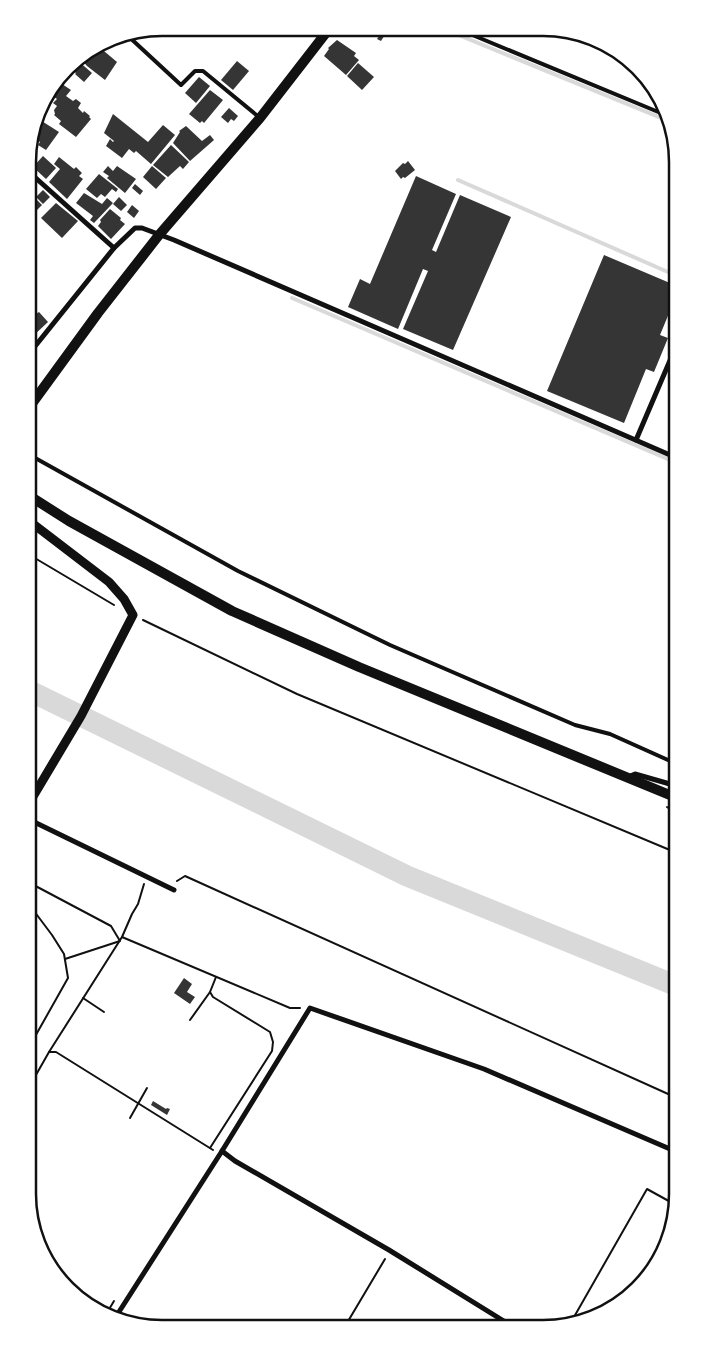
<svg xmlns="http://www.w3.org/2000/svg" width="705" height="1356" font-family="Quicksand,sans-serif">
	<rect width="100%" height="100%" fill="#fff"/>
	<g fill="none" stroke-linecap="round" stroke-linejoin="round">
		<g stroke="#d9d9d9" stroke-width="4">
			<polyline points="444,29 671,122"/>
			<polyline points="458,180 677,276"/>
			<polyline points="292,298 677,463"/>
		</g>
		<polyline stroke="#d9d9d9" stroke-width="21" points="28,690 407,876 677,986"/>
	</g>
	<g fill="#353535">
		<polygon points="383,30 386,33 381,41 377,39"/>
		<polygon points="337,40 356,53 354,56 359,60 346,75 324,56 329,49 328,48"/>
		<polygon points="98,46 117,62 105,80 87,66 81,59 82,57 81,56"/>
		<polygon points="77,60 92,73 84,82 75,74 76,73 70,68"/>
		<polygon points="237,61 249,71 233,90 221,80"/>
		<polygon points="358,63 374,77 362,90 347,76"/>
		<polygon points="199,77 210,86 196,103 185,93"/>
		<polygon points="62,84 71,90 66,96 73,101 76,99 81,103 78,108 83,113 84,111 90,116 89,117 91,119 76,137 59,124 61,121 54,115 55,114 54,110 57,106 53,103 57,99 54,97 56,94 54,93"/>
		<polygon points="210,90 223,100 204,123 202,121 200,123 189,114"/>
		<polygon points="229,108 238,116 234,121 231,119 228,123 221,117"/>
		<polygon points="113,114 148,142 163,125 175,135 151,164 136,151 134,153 129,149 122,158 106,146 110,139 113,142 114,141 104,133"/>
		<polygon points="37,118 59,132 46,150 38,145 40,142 34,138 38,132 34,129"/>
		<polygon points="186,126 202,141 210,135 214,140 190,161 173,143 180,132 179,131"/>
		<polygon points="171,145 189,162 183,169 180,166 168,177 153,165"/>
		<polygon points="43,156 56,168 46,179 33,167"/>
		<polygon points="59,157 74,169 76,167 82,173 79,176 83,179 67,199 49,182 60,169 54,164"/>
		<polygon points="408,161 415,170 405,178 403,177 401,179 395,171 403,163 405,164"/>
		<polygon points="108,166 113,171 117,166 136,179 125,193 107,178 109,176 103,172"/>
		<polygon points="152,166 166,178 156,189 143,177"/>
		<polygon points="99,174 118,189 116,192 112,189 105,197 101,194 97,198 86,189"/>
		<polygon points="416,176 456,194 432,250 436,252 460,195 511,217 453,350 403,329 428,271 423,269 398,329 348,307 360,279 370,284"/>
		<polygon points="135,184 143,191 140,195 132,188"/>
		<polygon points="43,190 50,197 43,204 36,197"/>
		<polygon points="84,193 102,204 107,198 113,203 94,223 90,220 93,216 76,203"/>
		<polygon points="34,197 42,205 32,215 29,212 29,202"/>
		<polygon points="119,197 127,205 121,211 113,204"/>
		<polygon points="56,203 78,221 62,238 41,218"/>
		<polygon points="132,205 139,211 134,218 127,212"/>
		<polygon points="110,209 121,218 120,220 125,224 111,239 98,226 101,222 100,220"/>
		<polygon points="604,255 677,286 677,294 660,335 668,338 654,372 646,369 624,423 547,391"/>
		<polygon points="28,308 34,315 39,312 48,322 32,337 30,334 28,335"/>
		<polygon points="184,978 192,984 187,992 195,997 190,1004 174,993"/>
		<polygon points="153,1101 166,1109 167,1108 170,1109 167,1115 151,1105"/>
	</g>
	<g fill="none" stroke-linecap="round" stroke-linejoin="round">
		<g stroke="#111" stroke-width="2">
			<polyline points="28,554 114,605"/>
			<polyline points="143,620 297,694 677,853"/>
			<polyline points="667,807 677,814"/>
			<polyline points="177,881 185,876 677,1098"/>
			<polyline points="28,882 111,926 120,941 65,959"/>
			<polyline points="122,937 132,914 138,904 144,884"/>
			<polyline points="83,998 104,1012"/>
			<polyline points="190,1020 210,992"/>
			<polyline points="28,1049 68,978 64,954 52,935 28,903"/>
			<polyline points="49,1052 122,937 290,1008 300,1008"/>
			<polyline points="28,1089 49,1052 56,1052 213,1150"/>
			<polyline points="130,1118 147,1088"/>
			<polyline points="210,1148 272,1051 273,1042 270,1032 213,997 210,992 216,977"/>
			<polyline points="108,1311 114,1301"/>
			<polyline points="570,1324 647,1189 676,1205"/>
			<polyline points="344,1328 385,1259"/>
		</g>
		<g stroke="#111" stroke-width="4">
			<polyline points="458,29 668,116"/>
			<polyline points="127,35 181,85 195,71 203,71 260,118"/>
			<polyline points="28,454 238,571 390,645 575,725 610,734 677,764"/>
		</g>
		<g stroke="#111" stroke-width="5">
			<polyline points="29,172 114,248"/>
			<polyline points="28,355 114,248 135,228 142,228 174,240 677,458"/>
			<polyline points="636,440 677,344"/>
			<polyline points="628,777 635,774 677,786"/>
			<polyline points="28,819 174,890"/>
			<polyline points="222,1151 310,1008 484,1069 677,1152"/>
			<polyline points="117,1315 222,1151 235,1161 389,1250 515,1328"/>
		</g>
		<polyline stroke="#111" stroke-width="9" points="28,805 81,716 133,615 124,599 109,582 28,520"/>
		<g stroke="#111" stroke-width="10">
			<polyline points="28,409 98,313 159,235 260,118 329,29"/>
			<polyline points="28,495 69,521 232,611 359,667 677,798"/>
		</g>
	</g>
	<path d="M0 0H705V1356H0ZM162 36H543A126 126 0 0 1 669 162V1194A126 126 0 0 1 543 1320H162A126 126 0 0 1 36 1194V162A126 126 0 0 1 162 36Z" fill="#fff" fill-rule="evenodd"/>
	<path fill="none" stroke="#111" stroke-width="2.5" d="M162 36H543A126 126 0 0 1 669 162V1194A126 126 0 0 1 543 1320H162A126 126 0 0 1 36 1194V162A126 126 0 0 1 162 36Z"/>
</svg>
